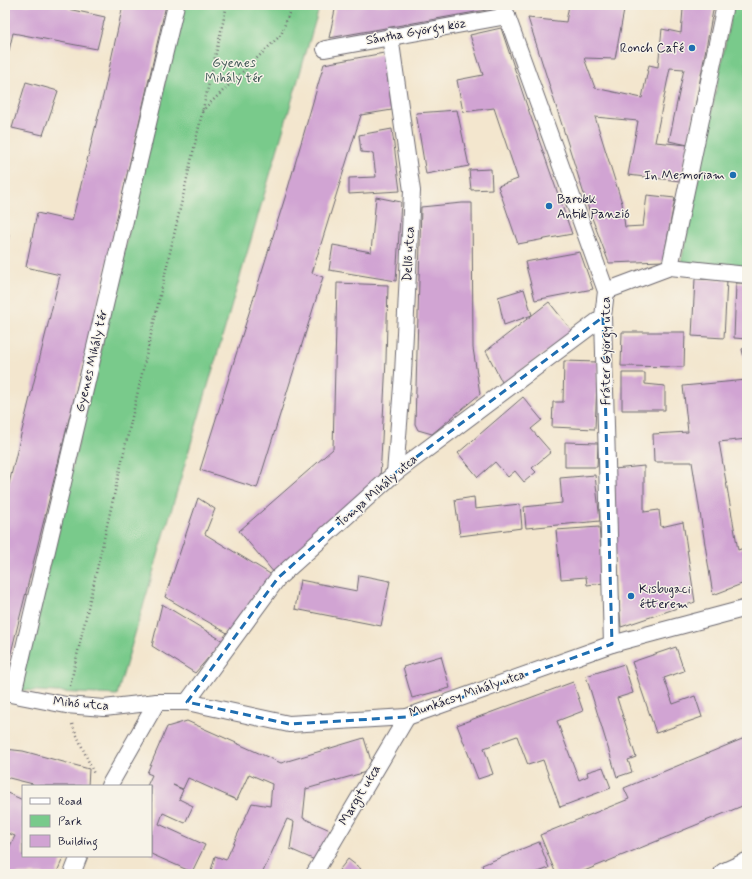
<svg xmlns="http://www.w3.org/2000/svg" width="752" height="879" font-family="Mynerve,sans-serif">
	<rect width="100%" height="100%" fill="#f7f3e8"/>
	<filter id="ink" filterUnits="userSpaceOnUse"><feTurbulence type="fractalNoise" baseFrequency=".025" numOctaves="2"/><feDisplacementMap in="SourceGraphic" scale="8" xChannelSelector="R" yChannelSelector="G"/><feConvolveMatrix kernelMatrix="1 2 1 2 8 2 1 2 1" color-interpolation-filters="sRGB"/></filter>
	<filter id="wash" filterUnits="userSpaceOnUse"><feTurbulence type="fractalNoise" baseFrequency=".012" numOctaves="4" result="noise"/><feDisplacementMap in="SourceGraphic" scale="16" xChannelSelector="R" yChannelSelector="G"/><feGaussianBlur stdDeviation="0.9" result="paint"/><feColorMatrix in="noise" values="0 0 0 0 0 0 0 0 0 0 0 0 0 0 0 0 0 1.4 0 .05"/><feComposite in="paint" operator="in"/></filter>
	<g filter="url(#wash)">
		<rect width="100%" height="100%" fill="#f3e6ce"/>
		<g fill="#79ca8b" stroke="#4e7663">
			<polygon points="183,5 320,5 117,695 19,690"/>
			<polygon points="733,5 747,5 747,268 681,263"/>
		</g>
		<g id="blocks">
			<g fill="#d1a4d3">
				<polygon points="5,5 69,5 68,9 105,17 97,49 13,33 5,68"/>
				<polygon points="123,5 166,5 97,306 5,677 5,500 60,275 26,267 37,213 72,221 104,92"/>
				<polygon points="336,5 491,5 492,9 329,38"/>
				<polygon points="569,5 625,5 615,59 584,58 595,88 642,98 649,65 658,67 662,29 681,33 683,9 666,5 714,5 688,145 669,141 684,69 670,68 655,142 688,145 680,181 628,175 638,121 595,117 622,203 625,227 643,226 647,195 675,198 663,261 609,263 589,210 528,18 566,22"/>
				<polygon points="501,28 526,103 572,234 518,244 498,186 518,179 494,108 463,112 457,80 483,75 470,35"/>
				<polygon points="384,53 392,110 361,115 312,273 323,277 257,488 200,470 288,188 324,64"/>
				<polygon points="26,82 58,91 43,135 12,128"/>
				<polygon points="457,110 469,166 426,174 416,113"/>
				<polygon points="392,129 400,191 349,194 349,178 376,177 373,153 361,152 359,135"/>
				<polygon points="491,169 492,189 471,190 469,170"/>
				<polygon points="376,197 401,202 396,281 329,270 333,245 371,252"/>
				<polygon points="462,203 472,203 473,348 480,394 432,434 418,430 415,424 421,207"/>
				<polygon points="5,234 9,235 6,252 5,252"/>
				<polygon points="580,252 593,289 535,300 525,262"/>
				<polygon points="695,279 727,280 724,338 692,336"/>
				<polygon points="337,283 388,285 386,360 380,479 275,574 239,531 333,449"/>
				<polygon points="736,283 747,283 747,339 734,338"/>
				<polygon points="524,289 532,315 504,325 498,297"/>
				<polygon points="549,302 573,332 503,384 486,351"/>
				<polygon points="622,332 685,332 684,367 621,366"/>
				<polygon points="747,347 747,368 746,368 742,349"/>
				<polygon points="564,361 598,362 595,429 552,427 553,402 563,402"/>
				<polygon points="622,373 645,373 645,384 665,386 665,410 622,410"/>
				<polygon points="747,380 747,439 719,442 738,550 747,547 747,582 713,595 692,462 654,462 653,434 688,432 683,386"/>
				<polygon points="523,397 542,420 531,429 551,452 532,468 536,472 524,482 515,471 508,477 495,462 478,477 458,453"/>
				<polygon points="565,442 598,443 597,467 565,467"/>
				<polygon points="644,466 644,512 659,510 661,527 683,522 695,602 621,627 614,537 614,469"/>
				<polygon points="595,475 600,521 526,528 524,507 562,503 560,478"/>
				<polygon points="474,497 475,509 520,504 522,528 460,536 455,500"/>
				<polygon points="198,498 215,509 205,534 272,575 229,634 165,597"/>
				<polygon points="599,527 604,583 587,585 586,577 561,579 556,530"/>
				<polygon points="359,575 390,581 381,626 295,609 300,580 357,591"/>
				<polygon points="162,604 223,641 195,673 152,646"/>
				<polygon points="676,647 684,671 664,678 673,704 695,696 702,717 656,733 632,662"/>
				<polygon points="441,656 450,688 412,698 403,667"/>
				<polygon points="624,664 633,693 617,698 636,757 628,760 632,772 617,777 586,676"/>
				<polygon points="573,682 583,711 557,721 579,780 588,776 587,772 603,767 611,788 560,807 543,760 528,765 517,736 484,748 493,774 478,779 457,725"/>
				<polygon points="187,721 281,763 364,738 371,761 366,772 306,789 303,818 330,830 317,861 290,849 294,822 287,819 262,874 210,874 215,856 226,860 252,803 270,806 272,784 249,774 237,800 188,778 183,789 173,785 183,790 179,799 193,806 185,823 163,813 159,824 205,845 192,872 151,854 151,786 147,786 152,775 147,773 167,727"/>
				<polygon points="747,737 747,804 577,874 556,874 540,835 629,799 624,788"/>
				<polygon points="5,749 23,751 89,769 88,786 32,786 33,784 5,777"/>
				<polygon points="5,792 23,800 23,856 64,856 56,874 5,874 5,856 15,836 5,832"/>
				<polygon points="539,842 549,868 533,874 485,874 482,865"/>
				<polygon points="348,859 361,869 358,874 336,874"/>
			</g>
		</g>
	</g>
	<g filter="url(#ink)">
		<use href="#blocks" fill-opacity="0" stroke="#6b676e" stroke-width="1"/>
		<g fill="none" stroke-linecap="round" stroke-linejoin="round">
			<defs>
				<g id="street">
					<polyline points="503,5 606,291 603,317 612,644"/>
					<polyline points="390,36 412,191 403,374 395,473"/>
					<polyline points="325,49 507,16"/>
					<polyline points="670,267 725,5"/>
					<polyline points="606,291 670,267 747,275"/>
					<polyline points="5,693 66,705 104,708 157,702 187,702 289,724 407,717 612,644 747,608"/>
					<polyline points="13,694 176,5"/>
					<polyline points="187,702 278,578 395,473 603,317"/>
					<polyline points="109,786 157,702"/>
					<polyline points="72,874 79,856"/>
					<polyline points="314,874 407,717"/>
				</g>
				<polyline id="primary" points="725,874 747,864"/>
			</defs>
			<use href="#street" stroke="#6b676e" stroke-width="18"/>
			<use href="#primary" stroke="#6b676e" stroke-width="24"/>
			<g stroke="#6b676e" stroke-width="2.5" stroke-dasharray="1 3" stroke-linecap="butt">
				<polyline points="202,111 281,35 292,5"/>
				<polyline points="70,686 227,5"/>
				<polyline points="72,724 94,774"/>
			</g>
			<use href="#street" stroke="#fff" stroke-width="16"/>
			<use href="#primary" stroke="#fff" stroke-width="22"/>
		</g>
	</g>
	<path fill="none" stroke="#1f6fb2" stroke-width="3" stroke-dasharray="8 5" stroke-linejoin="round" d="M 603,317 L 612,644 L 407,717 L 289,724 L 187,702 L 278,578 L 395,473 Z"/>
	<g fill="#1f6fb2" stroke="#f7f3e8" stroke-width="1.5">
		<circle cx="692" cy="48" r="4"/>
		<circle cx="733" cy="175" r="4"/>
		<circle cx="549" cy="206" r="4"/>
		<circle cx="631" cy="596" r="4"/>
	</g>
	<g text-anchor="middle" dominant-baseline="central" stroke-width="3" stroke-linejoin="round" paint-order="stroke">
		<g font-size="13" fill="#22223b" stroke="#f7f3e8">
			<text transform="translate(416 32) rotate(-10)">Sántha György köz</text>
			<text transform="translate(409 254) rotate(-87)">Dellő utca</text>
			<text transform="translate(606 351) rotate(-90)">Fráter György utca</text>
			<text transform="translate(92 361) rotate(-77)">Gyenes Mihály tér</text>
			<text transform="translate(377 491) rotate(-41)">Tompa Mihály utca</text>
			<text transform="translate(467 694) rotate(-19)">Munkácsy Mihály utca</text>
			<text transform="translate(81 704) rotate(5)">Mihó utca</text>
			<text transform="translate(360 795) rotate(-59)">Margit utca</text>
		</g>
		<g font-size="13" fill="#22223b" stroke="#f7f3e8" text-anchor="end">
			<text x="684" y="48">Ronch Café</text>
			<text x="725" y="175">In Memoriam</text>
			<text x="557" y="199" text-anchor="start">Barokk<tspan x="557" dy="15">Antik Panzió</tspan></text>
			<text x="639" y="589" text-anchor="start">Kisbugaci<tspan x="639" dy="15">étterem</tspan></text>
		</g>
		<g font-size="13" fill="#3c5453" stroke="#f7f3e8">
			<text x="234" y="63">Gyenes<tspan x="234" dy="15">Mihály tér</tspan></text>
		</g>
	</g>
	<rect width="752" height="879" fill="none" stroke="#f7f3e8" stroke-width="20"/>
	<rect x="22" y="785" width="130" height="72" fill="#f7f3e8" stroke="#a29fa3"/>
	<rect x="30" y="798" width="20" height="6" fill="#ffffff" stroke="#a29fa3"/>
	<text x="58" y="805" font-size="12" fill="#22223b">Road</text>
	<rect x="30" y="815" width="20" height="12" fill="#79ca8b" stroke="#a29fa3"/>
	<text x="58" y="825" font-size="12" fill="#22223b">Park</text>
	<rect x="30" y="835" width="20" height="12" fill="#d1a4d3" stroke="#a29fa3"/>
	<text x="58" y="845" font-size="12" fill="#22223b">Building</text>
</svg>
